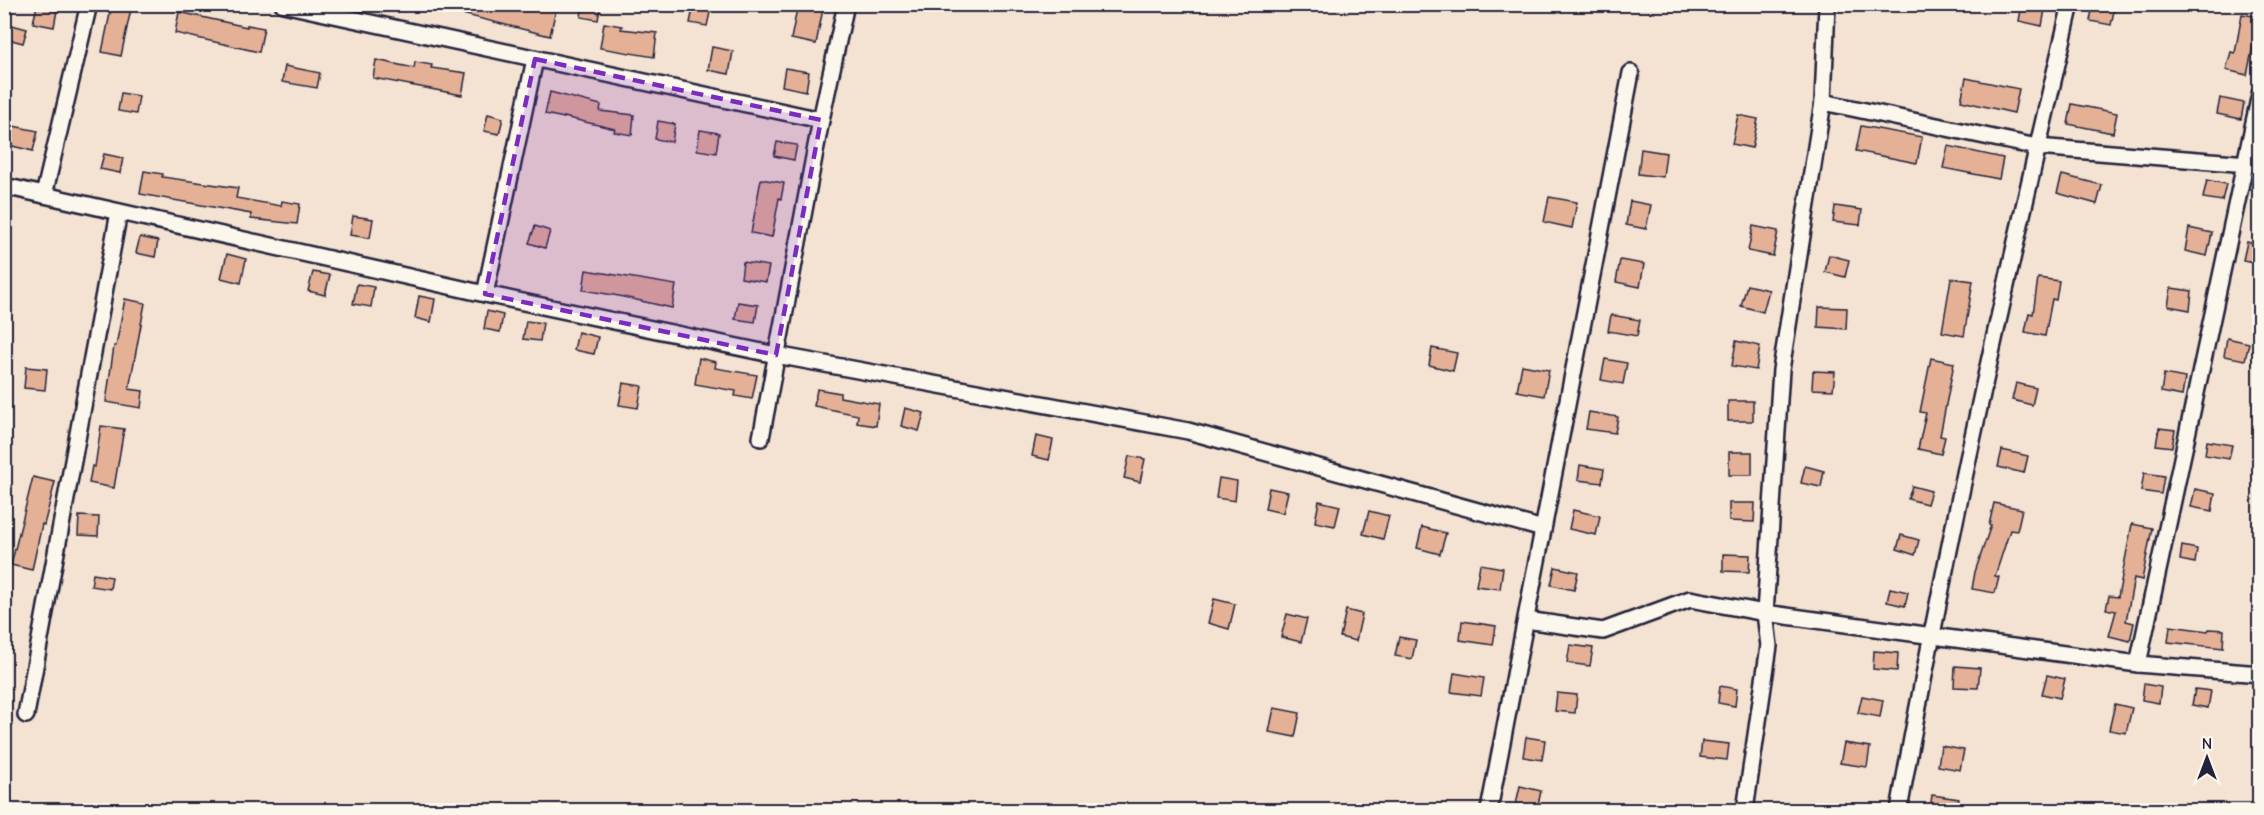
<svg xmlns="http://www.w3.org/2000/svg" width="2264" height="815" font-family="'Comic Neue',sans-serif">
	<rect width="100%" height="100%" fill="#f4e2d2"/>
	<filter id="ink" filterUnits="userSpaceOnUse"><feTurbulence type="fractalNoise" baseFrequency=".0167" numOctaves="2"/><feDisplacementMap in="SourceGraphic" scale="12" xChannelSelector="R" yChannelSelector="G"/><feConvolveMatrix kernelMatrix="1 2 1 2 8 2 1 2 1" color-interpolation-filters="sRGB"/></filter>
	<g filter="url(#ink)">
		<g fill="#e4b197" stroke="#22223b" stroke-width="1.5">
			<polygon points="112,4 132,4 121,56 102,52"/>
			<polygon points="446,4 536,4 556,9 550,36 446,10"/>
			<polygon points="583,4 601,4 598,20 581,17"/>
			<polygon points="694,4 711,8 707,26 690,23"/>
			<polygon points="798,4 824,4 816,44 791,39"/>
			<polygon points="2022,4 2046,4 2042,26 2019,21"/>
			<polygon points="2093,4 2115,6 2111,25 2090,21"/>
			<polygon points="37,6 57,10 54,27 33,23"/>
			<polygon points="179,12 247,27 247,25 264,28 259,52 175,33"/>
			<polygon points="2242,14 2259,17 2247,75 2226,70 2231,52 2235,53"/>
			<polygon points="604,23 622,26 621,29 657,33 654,57 600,48"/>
			<polygon points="12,25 27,29 23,43 8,39"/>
			<polygon points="712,47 733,51 729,74 708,70"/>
			<polygon points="376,60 414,68 415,62 432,65 431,68 466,73 462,95 373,78"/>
			<polygon points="285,66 320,73 317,88 282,82"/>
			<polygon points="785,68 809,72 806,91 782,86"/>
			<polygon points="1966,78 2019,89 2014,113 1961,101"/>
			<polygon points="550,92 601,105 600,111 634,115 632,135 614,132 615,129 564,117 564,118 545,114"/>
			<polygon points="121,93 139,96 136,114 118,111"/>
			<polygon points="2220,98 2244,103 2241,119 2217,114"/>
			<polygon points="2072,104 2117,113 2113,133 2068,124"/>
			<polygon points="488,114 503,118 499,134 484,131"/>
			<polygon points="1738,115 1758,119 1752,148 1732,144"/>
			<polygon points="658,121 675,124 672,142 655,139"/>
			<polygon points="13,126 38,131 33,151 8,145"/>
			<polygon points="1861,126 1922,137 1917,163 1856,151"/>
			<polygon points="700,130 719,133 716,153 697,150"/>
			<polygon points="777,142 797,145 794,160 774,156"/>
			<polygon points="1948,146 2003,158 1999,179 1943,168"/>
			<polygon points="1641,149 1666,153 1663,177 1638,174"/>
			<polygon points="104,154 123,158 120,173 100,169"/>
			<polygon points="144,171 163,174 162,177 238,188 236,198 281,206 282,201 300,204 297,224 251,219 251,214 140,194"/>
			<polygon points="2062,175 2102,185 2097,204 2057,193"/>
			<polygon points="761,179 784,183 781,199 779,198 772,237 751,233"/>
			<polygon points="2207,180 2226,184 2222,201 2203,198"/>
			<polygon points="1549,197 1577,202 1572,228 1544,222"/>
			<polygon points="1630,201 1651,205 1646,229 1626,225"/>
			<polygon points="1835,206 1862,210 1860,225 1833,222"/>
			<polygon points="353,216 373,219 370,238 350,235"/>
			<polygon points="535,226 550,231 545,248 529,243"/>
			<polygon points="1753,226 1778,231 1773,256 1748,251"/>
			<polygon points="2189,228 2212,233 2207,256 2185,251"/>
			<polygon points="140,237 158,241 155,257 136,253"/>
			<polygon points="2247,242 2259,245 2259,263 2243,260"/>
			<polygon points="227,254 246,259 241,283 221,278"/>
			<polygon points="1829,255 1849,260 1845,277 1825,272"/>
			<polygon points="1620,260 1644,264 1640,287 1616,282"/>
			<polygon points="743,262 769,266 766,282 741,278"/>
			<polygon points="586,270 676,285 672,308 619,296 583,290"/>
			<polygon points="313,272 330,275 325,295 308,291"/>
			<polygon points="1951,278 1973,281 1964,336 1942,332"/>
			<polygon points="2038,278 2059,281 2056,300 2052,299 2045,336 2025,332 2029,313 2033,314"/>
			<polygon points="357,284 374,287 371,307 353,304"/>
			<polygon points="1747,285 1769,290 1763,312 1741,306"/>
			<polygon points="2171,288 2192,291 2190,310 2168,306"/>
			<polygon points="419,296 435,299 431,322 415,318"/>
			<polygon points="125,299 145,303 129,389 143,391 141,408 106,402 114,346 116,346"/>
			<polygon points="738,302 758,305 755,322 735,319"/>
			<polygon points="1819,307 1847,308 1846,329 1818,327"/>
			<polygon points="487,311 503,315 500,332 484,329"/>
			<polygon points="1611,315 1640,320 1637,336 1608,331"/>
			<polygon points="526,321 543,323 540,341 523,339"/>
			<polygon points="578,332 598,337 594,354 574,350"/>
			<polygon points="2227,338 2249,343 2245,360 2224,356"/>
			<polygon points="1736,341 1760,346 1756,370 1732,366"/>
			<polygon points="1432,348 1457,353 1453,371 1429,365"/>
			<polygon points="699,358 716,362 715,368 757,375 752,399 735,396 736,391 695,384"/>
			<polygon points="1931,358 1954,363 1940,436 1945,437 1941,454 1918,449 1926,413 1920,412"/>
			<polygon points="1605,359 1627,363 1623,384 1601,380"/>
			<polygon points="1522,365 1549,370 1544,396 1517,391"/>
			<polygon points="26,367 47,369 45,390 24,388"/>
			<polygon points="1813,371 1835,372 1833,390 1812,389"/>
			<polygon points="2164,374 2185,378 2182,396 2161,392"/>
			<polygon points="623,383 642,386 638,408 619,405"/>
			<polygon points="2016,383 2036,388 2032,405 2012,400"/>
			<polygon points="817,389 840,393 840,397 879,404 876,426 857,423 858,415 814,406"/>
			<rect x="1728" y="401" width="25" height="20"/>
			<polygon points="905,408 924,413 919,431 901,426"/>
			<polygon points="1589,412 1618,417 1615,433 1586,429"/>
			<polygon points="101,426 124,429 114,488 89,483 92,466 95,467"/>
			<polygon points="2159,428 2175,430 2172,447 2156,445"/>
			<polygon points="1036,436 1053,440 1049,460 1032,456"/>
			<polygon points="2207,441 2232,445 2229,459 2205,455"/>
			<polygon points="2002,450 2028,456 2024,473 1998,467"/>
			<rect x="1729" y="452" width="23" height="23"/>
			<polygon points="1129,456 1145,459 1140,482 1124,478"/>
			<polygon points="1580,465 1604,469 1602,483 1578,480"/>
			<polygon points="1805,466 1824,471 1821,487 1801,483"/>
			<polygon points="2144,473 2164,476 2161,494 2141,491"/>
			<polygon points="33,477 55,482 44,525 42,524 32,570 11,565"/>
			<polygon points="1219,478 1237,481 1235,501 1216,498"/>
			<polygon points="1912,486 1931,491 1927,504 1908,499"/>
			<polygon points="1269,488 1288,492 1283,513 1265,509"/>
			<polygon points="2195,489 2215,493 2212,511 2191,507"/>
			<polygon points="1319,501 1340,506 1335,526 1315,522"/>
			<polygon points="1729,503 1755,503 1754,522 1729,521"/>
			<polygon points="1994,503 2022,509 2017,531 2010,530 1995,576 1999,577 1995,593 1972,589 1975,572 1991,525 1989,525"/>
			<polygon points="1573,510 1600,516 1596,535 1569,529"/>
			<polygon points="1369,511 1389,516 1383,539 1363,534"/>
			<polygon points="79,516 99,517 98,536 78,535"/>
			<polygon points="2132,524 2152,528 2142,580 2134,578 2126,621 2134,623 2130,641 2109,636 2116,611 2106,609 2109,596 2118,597"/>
			<polygon points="1422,527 1446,533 1440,554 1417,548"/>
			<polygon points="1901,535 1919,540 1915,555 1897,549"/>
			<polygon points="2182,546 2197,549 2195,563 2180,560"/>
			<polygon points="1723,554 1750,555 1749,572 1723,571"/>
			<polygon points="1480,564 1503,568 1500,589 1476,586"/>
			<polygon points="1555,567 1578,572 1574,590 1551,585"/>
			<polygon points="93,574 112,577 110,589 91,586"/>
			<polygon points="1890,588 1908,592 1905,606 1887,602"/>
			<polygon points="1214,599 1235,604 1229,629 1208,623"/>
			<polygon points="1346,610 1362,614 1356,641 1340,637"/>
			<polygon points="1287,614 1307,619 1301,642 1281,637"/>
			<polygon points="1462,621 1496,626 1493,645 1460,640"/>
			<polygon points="2170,626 2208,631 2209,629 2224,630 2223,648 2168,642"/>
			<polygon points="1399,637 1416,640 1412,659 1395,656"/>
			<polygon points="1570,645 1593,648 1590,666 1567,663"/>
			<polygon points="1874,651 1898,653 1897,671 1873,669"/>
			<polygon points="1955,666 1980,668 1978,688 1954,687"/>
			<polygon points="1454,673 1484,678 1481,696 1451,692"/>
			<polygon points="2047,675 2065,679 2060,698 2042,694"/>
			<polygon points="2144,684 2161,687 2159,703 2142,700"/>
			<polygon points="1720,686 1737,689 1735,706 1718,703"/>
			<polygon points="2195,689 2211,691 2208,708 2192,705"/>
			<polygon points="1557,693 1577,695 1575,713 1555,711"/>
			<polygon points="1862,696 1883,700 1880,717 1858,713"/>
			<polygon points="2115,704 2132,708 2126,733 2109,730"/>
			<polygon points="1274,708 1300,713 1295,737 1269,732"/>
			<polygon points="1526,737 1545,740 1542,760 1523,757"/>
			<polygon points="1702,741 1729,744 1727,760 1700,757"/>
			<polygon points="1844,743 1870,747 1867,767 1840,763"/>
			<polygon points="1941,746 1964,750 1960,770 1938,766"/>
			<polygon points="1520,786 1541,791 1537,809 1516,804"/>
			<polygon points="1932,795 1959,799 1957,810 1930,810"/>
		</g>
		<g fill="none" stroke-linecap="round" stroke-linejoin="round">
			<defs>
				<g id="street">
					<polyline points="283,4 821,120"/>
					<polyline points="1823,102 2037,147 2260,165"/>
					<polyline points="4,186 485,294 776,355 1188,431 1543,529"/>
					<polyline points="44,195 89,4"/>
					<polyline points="485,294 535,59"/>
					<polyline points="761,438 821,120 846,4"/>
					<polyline points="1526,620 1603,631 1690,599 1765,613 2138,664 2260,674"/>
					<polyline points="2138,664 2260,94"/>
					<polyline points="26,715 119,212"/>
					<polyline points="1489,810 1631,73"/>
					<polyline points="1745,810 1769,646 1765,613 1781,370 1823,102 1827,4"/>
					<path d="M 1899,810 C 1947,540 2008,272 2071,4"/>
				</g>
			</defs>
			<use href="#street" stroke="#22223b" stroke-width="20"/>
			<use href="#street" stroke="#fbf7ec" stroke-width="15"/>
		</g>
	</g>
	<path fill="#7b2cbf" fill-opacity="0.2" stroke="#7b2cbf" stroke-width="4.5" stroke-dasharray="12 8" stroke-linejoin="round" d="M 535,59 L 821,120 L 776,355 L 485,294 Z"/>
	<rect width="2264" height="815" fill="none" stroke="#fbf7ec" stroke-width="24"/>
	<rect x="12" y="12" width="2240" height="791" fill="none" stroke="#22223b" stroke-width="2" filter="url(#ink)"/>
	<g transform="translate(2207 758)" stroke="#fbf7ec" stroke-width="4.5" paint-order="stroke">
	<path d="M0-4.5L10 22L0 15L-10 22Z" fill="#22223b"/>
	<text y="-9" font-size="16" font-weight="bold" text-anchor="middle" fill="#22223b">N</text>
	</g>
</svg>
